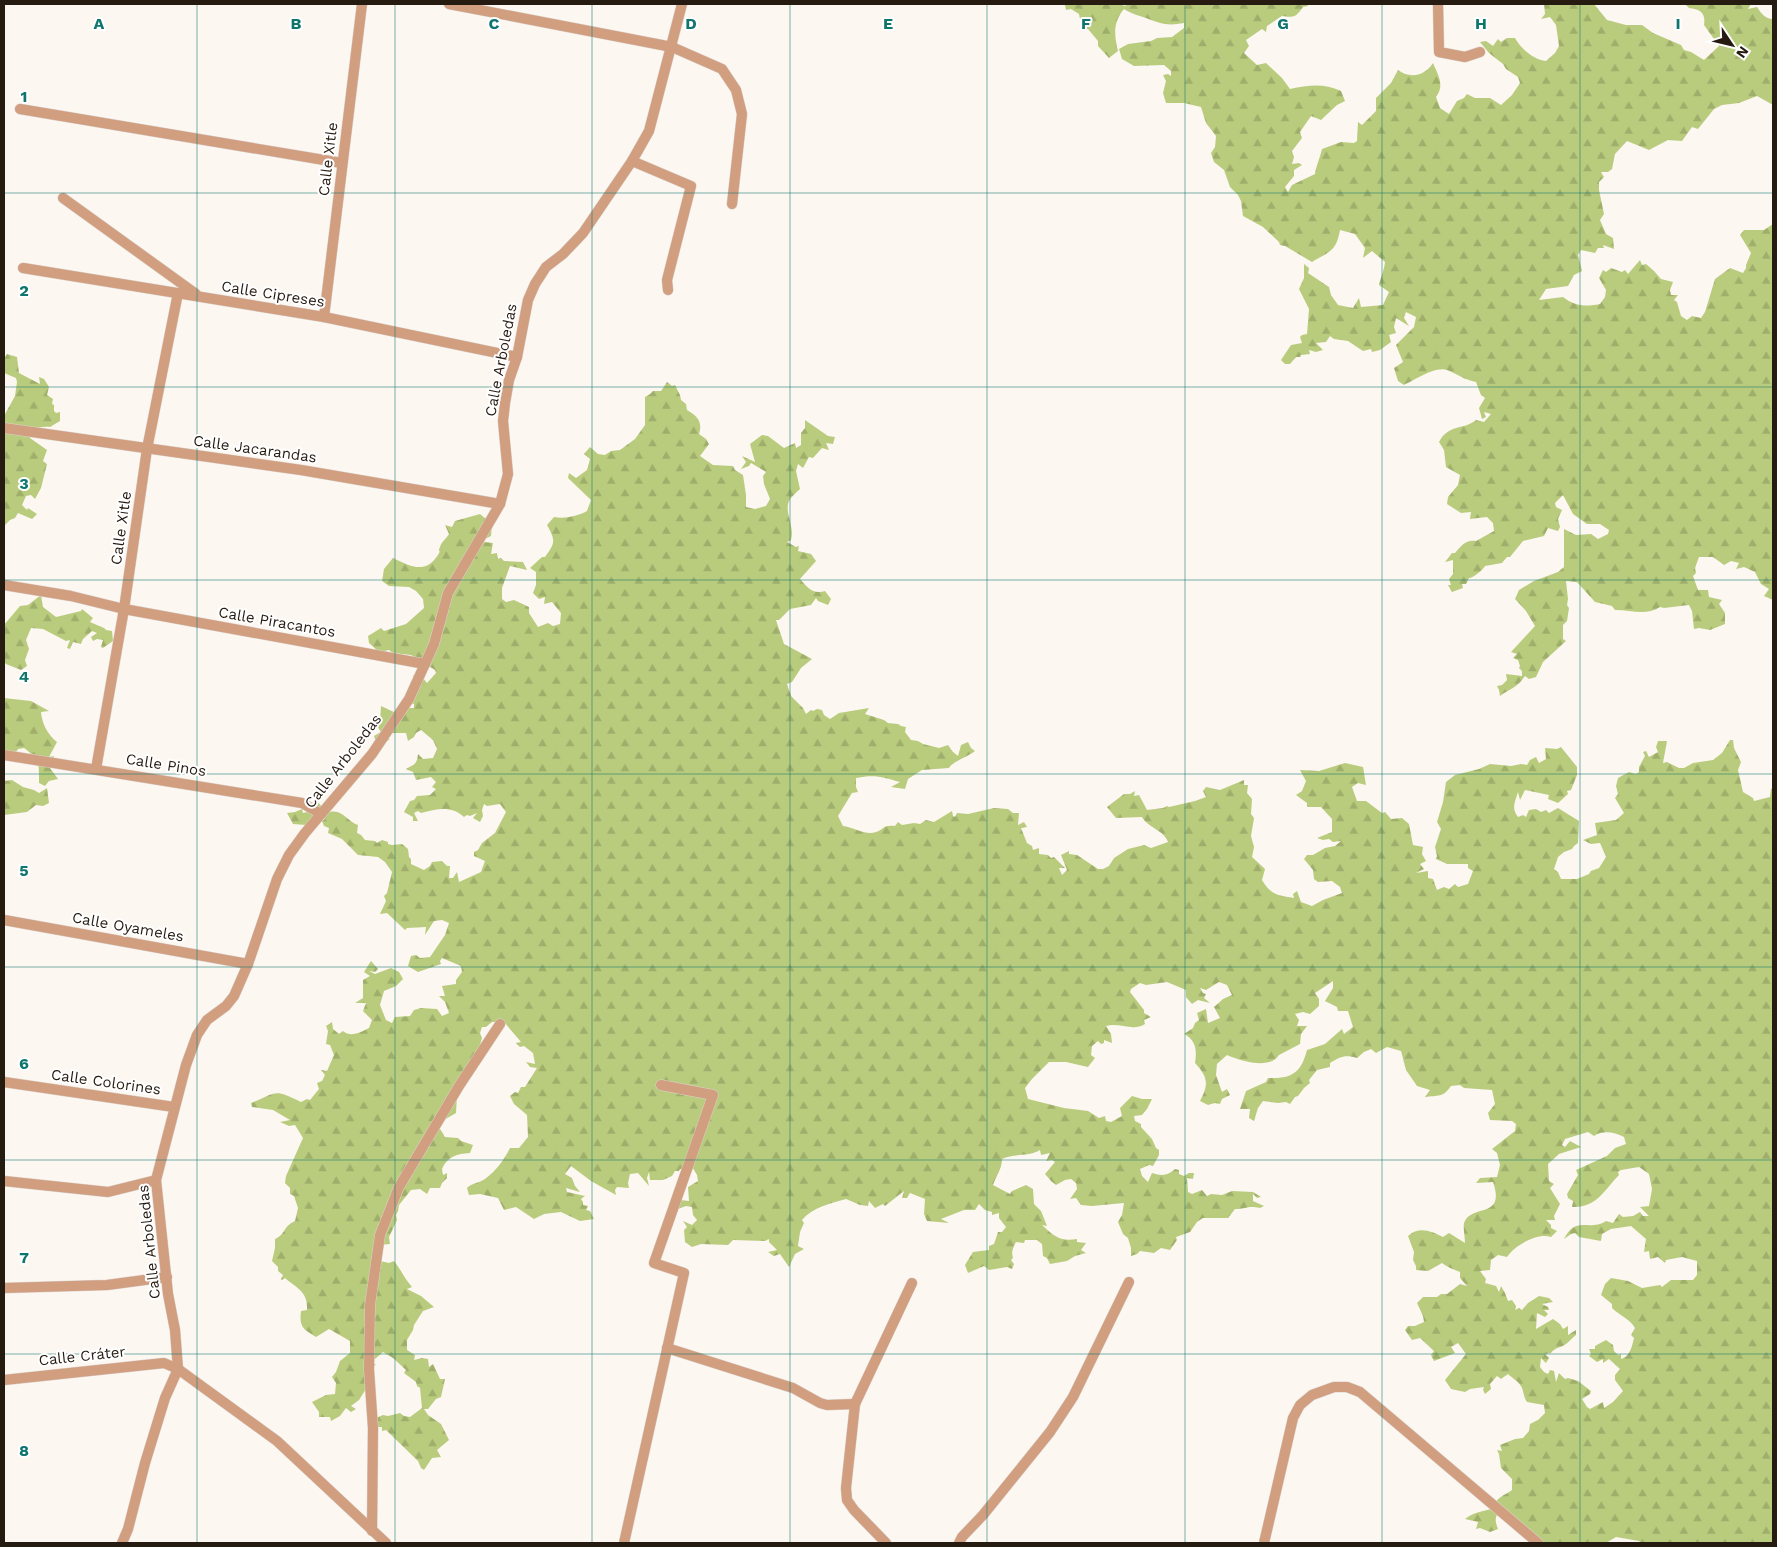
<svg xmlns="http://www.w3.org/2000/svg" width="1777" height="1547" font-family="'Work Sans',sans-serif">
	<defs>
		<pattern id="forest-firs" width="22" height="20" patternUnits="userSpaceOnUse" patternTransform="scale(1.25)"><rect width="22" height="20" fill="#b9cc7d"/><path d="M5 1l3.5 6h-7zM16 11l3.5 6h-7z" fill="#9faf6b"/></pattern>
	</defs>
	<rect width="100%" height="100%" fill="#fdf7f2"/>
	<g fill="url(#forest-firs)" fill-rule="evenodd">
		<path d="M 1064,4 L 1121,4 L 1124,6 L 1130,4 L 1307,4 L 1308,6 L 1303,7 C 1296,17 1294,18 1282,16 L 1267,26 L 1266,32 L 1262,29 L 1246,40 L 1249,46 L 1244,53 L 1257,65 L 1266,63 L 1282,78 L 1290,89 C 1309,85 1324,83 1341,91 L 1345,101 L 1337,105 L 1321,120 L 1311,116 L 1300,132 L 1302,138 L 1292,151 L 1294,157 L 1292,164 L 1299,163 L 1302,165 L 1294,170 L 1294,176 L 1285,187 L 1288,192 L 1292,185 L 1315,174 C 1316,166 1320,158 1322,149 L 1341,142 L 1354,143 L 1357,141 L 1358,122 L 1362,125 L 1376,111 L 1376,98 L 1391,83 L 1398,70 C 1410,79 1425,76 1433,63 C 1438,75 1445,85 1436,97 L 1440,108 L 1449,114 L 1457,101 L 1464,98 L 1467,94 L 1475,98 L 1490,98 L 1501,105 L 1512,95 L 1520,83 L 1518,77 L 1506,69 L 1503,64 L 1489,53 L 1480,42 L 1486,41 L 1493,46 L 1498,39 L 1501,42 L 1507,38 L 1515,38 C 1521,49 1534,60 1546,61 L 1555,53 L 1559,46 L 1556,25 L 1550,17 L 1541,19 L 1545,14 L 1544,4 L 1594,4 L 1607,20 L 1626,25 L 1642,25 L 1653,33 L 1681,45 L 1684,50 L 1691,52 L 1704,60 L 1719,46 L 1704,25 C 1706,13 1700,9 1689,8 L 1685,4 L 1751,4 L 1748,9 L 1757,7 C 1761,13 1765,19 1773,19 L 1773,105 L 1757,96 L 1739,103 L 1722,105 L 1714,109 L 1698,129 L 1692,127 L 1682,141 L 1668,140 L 1649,150 L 1627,141 L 1615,154 L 1612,169 L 1608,172 L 1601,172 L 1604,177 L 1599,182 L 1599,190 L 1604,214 L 1600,220 L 1606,234 L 1613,238 L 1614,249 L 1603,245 L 1604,248 L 1598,248 L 1595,253 L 1581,250 L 1578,255 L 1582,271 L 1574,275 L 1568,286 L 1546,289 L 1539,300 L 1563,297 C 1574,306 1586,307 1600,304 L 1605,297 L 1606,290 L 1599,278 L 1603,270 L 1606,272 L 1611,268 L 1622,272 L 1625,270 L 1628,274 L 1640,260 L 1642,265 L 1646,264 L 1654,271 L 1661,279 L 1673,282 L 1670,290 L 1671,295 L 1678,295 L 1674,300 L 1677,302 L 1681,316 L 1687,320 L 1692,316 L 1701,318 L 1705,312 L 1715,279 L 1730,268 L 1743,273 L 1746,268 L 1746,265 L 1751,253 L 1740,235 L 1744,230 L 1764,230 L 1773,224 L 1773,600 L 1764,596 L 1769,589 L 1761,584 L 1755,572 L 1744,567 L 1736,569 L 1739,563 L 1731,561 L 1724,565 L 1713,557 L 1699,557 L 1695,568 L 1696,573 L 1693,576 L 1698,590 L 1708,590 L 1709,597 L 1722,600 L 1719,604 L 1725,613 L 1725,624 L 1710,630 L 1699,628 L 1694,629 L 1692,611 L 1689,605 L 1664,608 L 1660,607 C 1646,616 1632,610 1615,610 L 1612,606 L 1595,602 L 1577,582 L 1566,581 L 1568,599 L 1567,605 L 1569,608 L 1567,621 L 1563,625 L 1563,639 L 1566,641 L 1543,662 L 1536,677 L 1529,679 L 1525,676 C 1517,688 1511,688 1500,696 L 1499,690 L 1497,686 L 1502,685 L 1507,680 L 1506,674 L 1522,676 L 1522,671 L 1519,668 L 1520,666 L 1518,660 L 1513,658 L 1517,654 L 1511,652 L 1535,626 L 1526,611 L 1515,599 L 1519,590 L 1534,581 L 1558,572 L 1564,567 L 1564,529 L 1576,535 L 1591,534 L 1598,539 L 1608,534 L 1609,530 L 1600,524 L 1587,524 L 1573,514 L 1563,495 L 1555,503 L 1556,507 L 1562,510 L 1558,519 L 1560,527 L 1558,531 L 1548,528 L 1544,536 L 1523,541 L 1510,557 L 1507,557 L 1502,563 L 1485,566 C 1483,570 1473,578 1469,578 L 1466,584 L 1462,584 L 1463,588 L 1452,592 L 1448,585 L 1451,585 L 1449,579 L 1453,574 L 1453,560 L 1445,562 L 1452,553 L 1455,553 C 1461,546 1466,539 1476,541 L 1494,531 L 1493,523 L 1487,517 L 1470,519 L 1471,512 L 1461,513 L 1447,504 L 1448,497 L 1458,485 L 1460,475 L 1446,467 L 1444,450 L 1439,442 C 1448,424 1464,430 1476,420 L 1484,422 L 1491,414 L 1484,412 L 1486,417 L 1482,419 L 1479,408 L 1485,398 L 1481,395 L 1476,382 C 1465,380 1457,374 1447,370 C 1435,366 1415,380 1404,385 L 1398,381 L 1394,368 L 1403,362 L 1396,345 L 1414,327 L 1416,317 L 1406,312 L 1404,318 L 1409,326 L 1396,318 L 1394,327 L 1396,333 L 1389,335 L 1391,342 L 1380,350 L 1372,352 L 1371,349 L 1363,351 L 1348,341 L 1334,339 L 1330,336 L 1326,342 L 1316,343 L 1323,350 L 1316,352 L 1309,350 L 1310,354 L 1301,355 L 1300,357 L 1296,357 L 1290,364 L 1285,364 L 1281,360 L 1291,345 L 1302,343 L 1300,337 L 1302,335 L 1307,334 L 1309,309 L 1299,289 L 1304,278 L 1304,264 L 1309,268 L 1308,273 L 1329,287 L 1331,295 L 1338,305 L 1353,308 L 1359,298 L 1361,307 L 1383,305 L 1389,292 L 1379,285 C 1381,276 1384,271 1385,262 L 1372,251 L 1363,258 L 1365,248 L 1355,234 L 1340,230 C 1336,252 1330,251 1312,262 L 1285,246 L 1280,245 L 1279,242 L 1263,227 L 1243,216 L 1241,201 L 1238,195 L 1230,187 L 1224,170 L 1214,162 L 1211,153 L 1215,147 L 1216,136 L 1206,123 L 1201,107 L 1184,103 L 1166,103 L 1163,93 L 1166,81 L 1163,75 L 1168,74 L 1171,76 L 1171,71 L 1164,65 L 1134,66 L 1122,59 L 1119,49 L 1128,44 L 1151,41 L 1157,38 L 1172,37 L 1184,28 L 1184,23 C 1168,26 1161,24 1146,18 C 1137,15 1132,14 1124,9 C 1113,22 1114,35 1118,51 L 1109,58 L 1098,46 L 1098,41 L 1088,29 L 1082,30 L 1085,26 L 1080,19 L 1079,14 L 1071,9 L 1066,10 L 1065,5 Z"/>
		<path d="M 7,354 L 17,357 L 19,373 L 40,384 L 39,377 L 44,379 L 49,387 L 47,395 L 53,399 L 52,404 L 54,405 L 54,411 L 56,413 L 60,412 L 60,421 L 50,427 C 41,426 36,429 28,428 L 30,438 L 47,450 L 43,461 L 47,464 L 41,488 L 35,499 L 31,495 L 26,496 L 22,505 L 27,510 L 28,508 L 37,514 L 32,519 L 18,513 L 15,518 L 10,520 L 4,526 L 4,416 L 15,396 L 17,382 L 16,378 L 4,373 L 4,359 Z"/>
		<path d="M 667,382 L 672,386 L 675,385 L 680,395 L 681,400 L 686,404 L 687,410 C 697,416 703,421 699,434 L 706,439 L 709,444 L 700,456 L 713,465 L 733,466 L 735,470 L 743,475 L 746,495 L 746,507 L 755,509 L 766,506 L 770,499 L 764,484 L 763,476 L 766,472 L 751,463 L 749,466 L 741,469 L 746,462 L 742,456 L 755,462 L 750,444 L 762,435 L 768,436 L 784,448 L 795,443 L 796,448 L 801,445 L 801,433 L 805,428 L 805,420 L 828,436 L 835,437 L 833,444 L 826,443 L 829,450 L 822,448 L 813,458 L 809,457 L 803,468 L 798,464 L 796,471 L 800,489 C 797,492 791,497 789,501 C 784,513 795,526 791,540 L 787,542 L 796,547 L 799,546 L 798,551 L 811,554 L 816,561 L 800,579 C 807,587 813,595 825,591 L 831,599 L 828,605 L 818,601 L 816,598 L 811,605 L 790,609 L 779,620 L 776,620 L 784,644 L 812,659 L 801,668 L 792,682 L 787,684 L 791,696 L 803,708 L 806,714 L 811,710 L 813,711 L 817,709 L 822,710 L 824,715 L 830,719 L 839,713 L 869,708 L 865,714 L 884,720 L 888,723 L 898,724 L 901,726 L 906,727 L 905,732 L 911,740 L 918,741 L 923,744 L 939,748 L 948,745 L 953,752 L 958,756 L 961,745 L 968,742 L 971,748 L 975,751 C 968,757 953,761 949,768 L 922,770 L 908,779 L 905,789 L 891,787 L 900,782 C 883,777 875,774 856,778 L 856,787 L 858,792 L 852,793 L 838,816 L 843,826 C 853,827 866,836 876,832 C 886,829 881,825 895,826 L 898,822 L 902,825 L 914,823 L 920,824 L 926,820 L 934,822 L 952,811 L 953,816 L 955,817 L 957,813 L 968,814 L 994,808 L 1008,809 L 1013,813 L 1019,813 L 1018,825 L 1024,822 L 1027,827 L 1021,828 L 1027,843 L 1032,846 L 1033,850 L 1039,848 L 1039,854 L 1048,855 L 1051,858 L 1054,857 L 1065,868 L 1059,868 L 1062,875 L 1067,870 L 1061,855 L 1069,851 L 1069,854 L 1077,855 L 1098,869 L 1103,869 L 1109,866 L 1114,858 L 1128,849 L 1144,845 L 1151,848 L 1168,842 C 1164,830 1148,828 1142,817 L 1116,818 L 1107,807 L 1124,794 L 1130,794 L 1135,791 L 1134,796 L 1139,795 L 1147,810 L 1163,808 L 1167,806 L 1169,807 L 1195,801 L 1206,797 L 1203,791 L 1206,787 L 1220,790 L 1244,780 L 1244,785 L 1248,785 L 1247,793 L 1252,799 L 1251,814 L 1254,818 L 1251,836 L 1254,847 L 1252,857 L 1265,869 L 1262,880 C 1271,895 1277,895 1294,898 L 1293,894 L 1297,891 L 1301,902 L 1312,906 L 1323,900 L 1342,893 L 1340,887 L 1332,881 L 1318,882 L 1314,879 L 1313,870 L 1304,859 L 1307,855 L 1313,855 L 1325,848 L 1335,846 L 1341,841 L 1333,842 L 1329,839 L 1323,840 L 1317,838 L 1332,832 L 1332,819 L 1321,807 L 1307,807 L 1307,803 L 1296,795 L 1302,791 L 1306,781 L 1300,770 L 1319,771 L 1345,763 L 1363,767 L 1366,785 L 1358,783 L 1352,787 L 1357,801 L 1366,801 L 1382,813 L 1385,812 L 1391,819 L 1402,818 L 1409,824 L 1413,845 L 1423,847 L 1422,854 L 1426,861 L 1420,864 L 1424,869 L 1416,873 L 1428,871 L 1428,878 L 1433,879 L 1437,890 L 1444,887 L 1449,889 L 1455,884 L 1458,887 L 1468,884 L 1473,871 L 1468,868 L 1468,864 L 1447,864 L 1436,859 L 1437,856 L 1435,847 L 1441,829 L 1437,822 L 1443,802 L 1446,782 L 1455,775 L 1479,769 L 1490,764 L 1511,766 L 1521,764 L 1527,765 L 1530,760 L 1536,757 L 1539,763 L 1546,759 L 1545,748 L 1557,749 L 1561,747 L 1577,767 L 1577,775 L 1571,790 L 1567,791 L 1568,794 L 1558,803 L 1548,799 L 1549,795 L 1525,790 L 1520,800 L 1518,792 C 1515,802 1511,808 1518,817 L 1523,815 L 1526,817 L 1529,810 L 1536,809 L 1541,812 L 1546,810 L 1549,813 L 1558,808 L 1579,821 L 1578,843 L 1574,846 L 1572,849 L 1564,852 L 1558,857 L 1554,869 L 1558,872 L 1561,879 L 1577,879 L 1589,874 L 1591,871 L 1599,868 L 1606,857 L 1600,843 L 1591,844 L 1583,840 L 1597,835 L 1595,823 L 1616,820 L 1624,813 L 1615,798 L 1618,794 L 1616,786 L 1618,778 L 1629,772 L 1636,774 L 1639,772 L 1639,767 L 1645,756 L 1643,752 L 1646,751 L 1649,757 L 1658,752 L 1656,747 L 1658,741 L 1667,741 L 1663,763 L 1667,762 L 1679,768 L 1684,768 L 1693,763 L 1713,760 L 1722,753 L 1730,740 L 1733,740 L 1734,748 L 1741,762 L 1738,770 L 1743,792 L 1753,798 L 1754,801 L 1770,797 L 1771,789 L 1773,788 L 1773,1543 L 1641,1543 L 1639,1541 L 1616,1537 L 1606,1543 L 1541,1543 L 1531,1539 L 1530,1529 L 1501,1511 C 1494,1516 1495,1521 1498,1529 L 1490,1532 L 1480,1528 L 1476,1529 L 1478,1522 L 1465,1519 C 1473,1512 1485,1511 1495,1508 C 1493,1499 1505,1495 1512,1490 L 1512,1479 L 1501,1468 L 1499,1454 L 1497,1450 L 1502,1451 L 1500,1445 L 1515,1439 L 1523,1438 L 1529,1431 L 1530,1424 L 1538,1420 L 1545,1413 L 1544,1405 L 1527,1402 C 1523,1396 1524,1391 1521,1386 C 1518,1381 1512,1378 1508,1374 L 1501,1379 L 1497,1376 L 1490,1384 L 1491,1389 L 1485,1394 L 1483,1390 L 1484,1387 L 1470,1389 L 1465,1392 L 1451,1389 L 1445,1380 L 1466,1354 L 1458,1343 L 1451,1347 L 1455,1353 L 1434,1361 L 1431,1355 L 1434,1351 L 1420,1338 L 1412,1340 L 1405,1330 L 1408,1326 L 1415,1326 L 1424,1322 L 1423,1316 L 1417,1303 L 1423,1297 L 1437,1297 L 1441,1294 L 1447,1294 L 1460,1284 L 1467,1286 L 1460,1278 L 1460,1272 C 1453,1269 1447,1267 1442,1263 L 1428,1271 L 1416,1270 L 1416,1266 L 1413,1260 L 1414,1252 L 1408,1236 C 1419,1226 1431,1231 1443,1237 L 1449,1233 L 1465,1243 C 1465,1237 1463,1228 1464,1223 C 1471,1203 1506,1220 1493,1182 L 1476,1183 L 1480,1178 L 1497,1177 L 1500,1165 L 1497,1153 L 1492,1149 L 1515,1131 L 1516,1124 L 1512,1121 L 1490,1120 L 1488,1113 L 1495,1104 L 1492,1090 L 1464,1088 L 1460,1085 L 1451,1086 C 1443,1098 1438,1095 1425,1097 L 1430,1090 L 1417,1086 L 1406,1070 L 1401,1051 L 1387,1047 L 1376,1053 L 1371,1049 L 1364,1052 L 1357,1058 C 1345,1054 1340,1057 1330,1063 L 1330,1067 L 1317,1070 L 1309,1080 L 1310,1083 L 1304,1088 L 1298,1096 L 1295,1097 L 1290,1104 L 1286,1102 L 1278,1103 L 1263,1101 L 1258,1108 L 1254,1121 L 1249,1118 L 1250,1109 L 1240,1109 L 1246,1091 L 1266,1082 L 1268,1078 C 1292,1079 1301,1073 1307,1050 L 1325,1044 L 1342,1029 L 1344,1034 L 1353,1027 L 1348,1011 L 1338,1011 L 1337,1007 L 1325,1001 L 1333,988 L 1333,981 L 1315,993 L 1319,999 L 1319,1006 L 1310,1014 L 1303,1012 L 1295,1014 L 1299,1020 L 1297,1026 L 1307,1026 L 1301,1034 L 1300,1044 L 1279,1055 C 1270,1070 1241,1061 1227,1055 L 1217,1064 L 1216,1075 L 1222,1092 L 1227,1089 L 1230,1095 L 1222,1099 L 1220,1104 L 1215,1103 L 1208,1105 L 1200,1101 C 1209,1084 1208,1077 1195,1063 C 1197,1050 1196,1040 1184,1034 L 1193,1028 L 1195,1023 L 1199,1020 L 1197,1013 L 1206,1009 L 1208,1023 L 1220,1018 L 1214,1007 L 1223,999 L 1232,995 L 1227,985 L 1219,982 L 1206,990 L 1200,988 L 1203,993 L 1206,994 L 1204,998 L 1210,1003 L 1198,1000 L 1192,1004 L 1186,997 L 1186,990 L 1167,982 L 1146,985 L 1140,983 L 1131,989 L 1130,992 L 1144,1010 L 1144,1013 L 1151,1017 L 1144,1020 L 1145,1024 C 1133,1032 1119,1022 1106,1026 L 1111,1034 L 1112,1043 L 1104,1040 L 1104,1043 L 1101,1044 L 1098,1041 L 1092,1046 L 1091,1055 L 1095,1058 L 1088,1067 L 1066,1062 L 1049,1062 L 1032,1079 L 1025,1088 L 1028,1099 L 1064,1108 L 1088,1111 L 1099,1118 L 1105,1116 L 1106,1121 L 1111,1122 L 1122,1116 L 1120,1108 L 1132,1096 L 1142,1099 L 1152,1099 L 1147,1109 L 1142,1115 L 1134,1116 L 1135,1121 L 1141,1124 L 1141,1127 L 1152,1139 L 1156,1148 L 1159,1150 L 1159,1155 L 1153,1166 L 1149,1165 L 1140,1169 L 1142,1176 L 1148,1182 L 1152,1173 C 1162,1176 1167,1176 1175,1169 L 1179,1170 L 1179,1174 L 1184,1176 L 1189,1173 L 1194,1173 L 1193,1179 L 1187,1178 L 1188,1192 L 1192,1194 L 1202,1190 L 1207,1196 L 1211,1194 L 1222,1195 L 1232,1191 L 1253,1192 L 1261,1197 L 1257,1198 L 1253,1194 L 1253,1201 L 1264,1206 L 1260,1208 C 1248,1205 1246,1209 1235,1209 L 1228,1218 L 1203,1218 L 1197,1222 L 1190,1232 L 1176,1237 L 1177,1240 L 1170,1250 L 1161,1248 L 1154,1253 L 1140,1251 L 1137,1254 L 1131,1256 L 1131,1248 L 1128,1238 L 1123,1234 L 1118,1222 L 1122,1215 L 1124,1203 L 1092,1206 L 1081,1205 L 1076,1198 L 1070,1199 L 1077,1189 L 1076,1183 L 1071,1179 L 1065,1180 L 1056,1185 L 1051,1181 L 1045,1174 L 1055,1162 L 1052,1160 L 1046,1161 L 1050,1153 L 1041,1155 L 1040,1150 C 1029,1157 1014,1153 1002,1159 C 1002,1169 996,1176 993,1185 L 1010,1194 L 1012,1191 L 1026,1185 L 1033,1189 L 1034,1204 L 1041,1211 L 1047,1226 L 1042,1225 C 1054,1236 1060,1242 1077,1239 L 1077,1242 L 1086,1243 L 1081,1250 L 1086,1253 L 1075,1256 L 1067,1261 L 1050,1264 L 1047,1258 L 1043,1256 L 1042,1244 L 1037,1240 L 1025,1240 L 1024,1243 L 1016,1242 C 1013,1248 1011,1251 1013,1258 L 1011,1260 L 1014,1264 L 1012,1269 L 1007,1267 L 989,1270 L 984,1266 L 968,1273 L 965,1265 L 973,1252 L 989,1250 L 989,1246 L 994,1244 L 998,1232 L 1002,1232 L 1006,1227 L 999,1218 L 999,1213 L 992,1215 L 992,1212 L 985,1210 L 979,1204 L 975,1210 L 964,1210 L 941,1219 L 949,1223 L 927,1221 L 924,1214 L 925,1199 L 910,1193 L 907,1198 L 902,1198 L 904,1191 L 885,1206 L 883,1204 L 875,1208 L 869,1201 L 868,1206 L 860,1205 L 846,1199 C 829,1204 813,1207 802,1220 L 804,1223 L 800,1232 L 798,1246 L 804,1249 L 795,1254 L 789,1267 L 780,1254 L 774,1256 L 768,1252 L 777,1250 L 769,1242 L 769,1239 L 765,1241 L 733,1240 L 728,1245 L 701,1244 L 692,1247 L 685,1242 L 684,1230 L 687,1227 L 683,1221 L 692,1225 L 697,1220 L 693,1215 L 692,1207 L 686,1206 L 678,1209 L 680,1200 L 689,1201 L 688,1187 L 698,1181 L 697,1175 L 691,1165 L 685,1170 L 680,1169 L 679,1171 L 675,1171 L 672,1176 L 663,1180 L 650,1180 L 649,1172 L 647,1178 L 649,1186 L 638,1173 L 630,1174 L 628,1183 L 629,1188 L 617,1187 L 615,1190 L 616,1195 L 591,1181 L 571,1166 L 565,1174 L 572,1178 L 575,1186 L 580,1192 L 566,1188 L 567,1192 L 585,1196 L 581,1199 L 583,1202 L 583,1205 L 588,1206 L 586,1210 L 590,1211 L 594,1219 L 580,1221 L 561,1212 L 544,1214 L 534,1219 L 516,1207 L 504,1210 L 498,1198 L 480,1194 L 469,1195 L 467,1188 C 472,1183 479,1183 485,1179 C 496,1171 504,1160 510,1148 L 519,1148 L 528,1137 L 527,1115 L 514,1104 L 510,1096 L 515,1092 L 518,1093 L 521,1087 L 525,1087 L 537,1068 L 530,1067 L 526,1062 L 535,1064 L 533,1053 L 524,1046 L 520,1047 L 516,1043 L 521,1042 L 504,1022 L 492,1022 L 486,1027 L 482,1027 L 480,1033 L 482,1038 L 480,1045 L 482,1046 L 470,1073 L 470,1079 L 465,1079 L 457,1095 L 456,1113 L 437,1124 L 445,1137 L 458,1138 L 461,1141 L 473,1145 L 470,1153 C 457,1154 448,1156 442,1169 L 443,1175 L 447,1173 L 447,1178 L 442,1183 L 440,1188 L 430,1188 L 427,1194 L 420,1189 L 411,1190 L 399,1205 L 398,1211 L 396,1215 L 397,1220 L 389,1237 L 390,1244 L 380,1245 L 382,1253 L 371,1259 L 389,1263 L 394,1261 C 402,1271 404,1278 412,1287 L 407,1289 L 421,1296 L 434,1307 L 423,1311 L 414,1325 L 413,1330 L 407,1340 L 407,1350 L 415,1355 L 414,1360 L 422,1358 L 428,1359 L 429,1367 L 433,1364 L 440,1379 L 445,1379 L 441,1397 L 436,1399 L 428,1409 L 424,1409 L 428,1415 L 441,1424 L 449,1440 L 437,1450 L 441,1457 L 432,1458 L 424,1470 L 421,1468 L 418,1461 L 386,1430 L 382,1431 L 382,1427 L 377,1427 L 376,1418 L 383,1415 L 388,1416 L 400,1413 L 404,1416 L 410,1417 L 422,1408 L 420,1388 L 417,1386 L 416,1382 L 404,1373 L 406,1370 L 393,1358 L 383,1352 L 375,1359 L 370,1360 L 376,1365 L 367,1368 L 371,1381 L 359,1400 L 351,1406 L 356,1409 L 351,1412 L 346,1408 L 340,1416 L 331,1421 L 330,1417 L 319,1417 L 319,1412 L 312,1402 L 326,1395 L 335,1394 L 336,1383 L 332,1377 L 336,1372 L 340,1361 L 350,1353 L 350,1341 L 329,1329 L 316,1337 C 303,1329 299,1327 301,1311 L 307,1310 C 308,1292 298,1289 285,1278 L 282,1280 L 281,1279 L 283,1275 L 278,1271 L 278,1267 L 272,1261 L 275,1248 L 275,1239 C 287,1233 282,1227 295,1221 L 298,1208 L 294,1196 L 290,1194 L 290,1188 L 285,1183 L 286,1176 L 303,1138 L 295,1125 L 289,1126 L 280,1122 L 290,1120 L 273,1110 L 252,1107 L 251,1103 C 278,1093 272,1088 301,1102 L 307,1099 L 310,1100 L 319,1089 L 317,1083 L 322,1081 L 325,1075 L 321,1070 L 327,1071 L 334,1055 L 330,1045 L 326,1044 L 328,1031 L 326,1026 L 332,1022 L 333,1029 L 339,1034 L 343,1031 C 351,1038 361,1032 369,1028 L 372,1020 L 363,1011 L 366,1003 L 355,1003 L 363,998 L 363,980 L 370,976 L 364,972 L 371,961 L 378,969 L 375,972 L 369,971 L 375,974 L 391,968 L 399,972 L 403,979 L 396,986 L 384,991 L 380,1005 L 386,1020 L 392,1023 L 395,1017 L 410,1016 L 414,1010 L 421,1008 L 437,1009 L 442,1016 L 449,1013 L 445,1002 L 439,996 L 445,996 L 442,986 L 456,984 L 456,980 L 462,972 L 461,966 L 442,958 L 440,961 L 441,964 L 418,972 L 408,966 L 411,956 L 416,955 L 420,958 L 430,957 L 445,935 L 449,923 L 442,920 L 434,921 L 425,935 L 426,927 L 407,928 L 405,930 L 387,913 L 380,914 L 386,901 L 384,896 L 387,893 L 392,872 L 385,862 L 378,857 L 358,855 L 342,839 L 328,833 L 329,828 L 324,826 L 322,821 L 325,819 L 319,812 L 306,825 L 293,824 L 287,813 L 295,812 L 302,809 L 303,813 L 307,812 L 317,801 L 327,813 C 342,807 346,821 358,825 L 357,833 L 361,835 L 365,840 L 375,841 L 377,843 L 382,840 L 388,842 L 388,844 L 392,845 L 402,844 L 408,849 L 409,857 L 411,859 L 411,864 L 424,870 L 430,866 L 432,862 L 442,861 L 447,866 L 450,866 L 449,878 L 453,878 L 457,872 L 459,882 L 481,872 L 485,861 L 474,856 L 474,852 L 478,850 L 482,843 L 495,833 L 506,812 L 500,804 L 487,806 L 484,804 L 482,810 L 483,816 L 480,822 L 473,818 L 477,813 L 470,816 L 467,815 L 464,817 C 451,805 437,809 421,813 L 418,811 L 414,813 L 418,821 L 413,821 L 413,817 L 404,812 L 410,801 L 414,800 L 417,796 L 430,795 L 436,789 L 432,787 L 436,782 L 431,777 L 416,780 L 413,772 L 406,769 C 414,764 417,765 418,754 L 423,759 L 433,758 L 437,749 L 433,740 L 421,730 L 416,733 L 414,737 L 408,741 L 406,733 L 393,733 L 381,739 L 390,739 L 382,745 L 376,742 L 374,736 L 381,732 L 375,723 L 377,721 L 380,722 L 381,706 L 396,713 L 399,708 L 399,705 L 407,708 L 414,708 L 414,704 L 406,702 L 411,681 L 416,682 L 413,675 L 423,678 L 427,683 L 436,673 L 435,670 L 411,655 L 393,653 L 389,650 L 379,652 L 369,643 L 368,636 L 381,628 L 384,631 L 406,624 L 424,608 L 423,599 L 416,591 L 409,587 L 389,586 L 382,581 L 384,569 L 393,558 C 410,566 425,575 438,555 C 442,548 437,554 440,547 C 441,542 447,538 449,534 L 445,525 L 452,527 L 455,521 L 480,514 L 492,524 L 491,536 L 485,539 L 484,542 L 493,543 L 491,554 L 497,553 L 498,559 L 501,558 L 504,561 L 523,562 L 527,570 L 510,566 L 502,588 L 502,599 L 506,602 L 514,600 L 529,607 L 529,613 L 538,627 L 548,623 L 553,626 L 560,624 L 561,613 L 552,602 L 544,604 L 545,597 L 539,599 L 533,593 L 536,585 L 536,572 L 530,568 L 542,557 L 545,557 C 555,543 556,541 547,525 L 554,517 C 565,519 578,516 587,511 L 591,500 L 568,478 L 569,473 L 576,478 L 587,470 L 590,459 L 584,454 L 590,447 L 598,454 L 605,455 L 611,451 L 620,450 L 635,439 L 645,425 L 645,397 L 650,394 L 653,391 L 661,391 ZM 1588,1132 L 1594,1136 C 1603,1130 1614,1132 1624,1137 L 1626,1144 L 1615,1148 L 1607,1156 L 1576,1170 L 1578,1175 L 1567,1194 L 1568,1198 L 1573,1201 L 1572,1207 C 1597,1208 1604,1190 1619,1175 L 1618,1172 L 1621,1170 L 1639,1167 L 1649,1174 L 1652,1189 L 1649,1206 L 1640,1207 L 1649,1216 L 1643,1216 L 1640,1212 L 1633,1216 L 1623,1217 L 1619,1214 L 1613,1223 L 1606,1221 C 1589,1232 1576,1215 1564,1239 L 1571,1234 L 1575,1233 L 1579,1237 L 1601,1241 L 1602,1234 L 1611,1229 L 1631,1226 L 1646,1239 L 1644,1252 L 1649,1251 L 1650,1259 L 1658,1257 L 1665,1263 L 1666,1260 L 1682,1257 L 1697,1261 L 1697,1275 L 1693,1280 L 1671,1280 L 1662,1287 L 1660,1285 L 1642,1288 L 1628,1281 L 1611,1278 L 1605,1284 L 1601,1295 L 1612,1304 L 1612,1308 C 1620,1316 1629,1318 1635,1328 L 1631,1335 L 1634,1338 C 1632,1346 1630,1357 1621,1359 L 1621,1354 L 1618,1355 L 1614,1351 L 1613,1345 L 1606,1340 L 1595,1346 L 1595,1349 L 1589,1349 L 1591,1354 L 1589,1356 L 1597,1362 L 1603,1359 L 1603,1363 L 1609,1359 L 1620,1369 L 1615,1375 L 1615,1380 L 1623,1391 L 1613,1402 L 1604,1408 L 1603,1402 L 1590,1409 L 1587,1407 L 1582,1399 L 1590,1394 L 1591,1391 L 1578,1381 L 1568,1378 L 1565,1379 L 1559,1373 L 1556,1382 L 1554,1371 L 1550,1370 L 1548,1374 L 1544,1372 L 1540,1367 L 1541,1358 L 1546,1363 L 1549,1358 L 1545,1354 L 1551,1353 C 1555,1347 1561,1348 1566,1344 C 1570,1341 1572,1338 1576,1335 L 1576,1330 L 1568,1335 L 1568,1326 L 1563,1329 L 1560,1324 L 1553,1319 L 1536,1329 L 1537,1313 L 1545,1317 L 1548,1314 L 1544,1310 L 1549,1310 L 1548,1307 L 1542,1304 L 1553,1302 L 1549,1298 L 1539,1296 L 1528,1303 L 1522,1310 L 1519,1308 L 1515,1310 L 1516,1306 L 1512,1300 L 1508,1301 L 1505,1293 L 1501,1286 L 1499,1292 L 1496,1286 L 1485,1283 L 1486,1279 L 1480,1271 L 1490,1270 L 1491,1260 L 1498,1255 L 1507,1257 C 1515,1245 1538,1232 1551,1237 L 1557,1231 L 1551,1228 L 1551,1225 L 1546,1220 L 1555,1220 L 1554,1216 L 1560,1204 L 1550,1188 L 1554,1184 L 1549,1181 L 1548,1164 L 1559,1154 L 1581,1147 L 1570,1141 L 1565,1147 L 1562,1145 L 1565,1139 Z"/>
		<polygon points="41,595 43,607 56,617 81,611 82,609 93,618 90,622 104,628 106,630 112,631 113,641 103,648 101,647 103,640 97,639 93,641 91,637 97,633 92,631 83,639 81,644 73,642 70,649 67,648 70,640 66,641 43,629 31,628 26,640 29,649 25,660 27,666 21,670 6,664 4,662 4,625 20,606 28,605"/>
		<path d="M 4,698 L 31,701 L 49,711 L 41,712 C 42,724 48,735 57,742 L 49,757 L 54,756 L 50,768 L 58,779 L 49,781 L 45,786 L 39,783 C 39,763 40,760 24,748 L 18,749 L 16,752 L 4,759 Z"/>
		<polygon points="12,780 23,787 34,790 39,793 47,788 49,803 43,806 36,805 27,812 4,815 4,781"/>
	</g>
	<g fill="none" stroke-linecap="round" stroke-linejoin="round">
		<defs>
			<g id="minor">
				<polyline points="449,4 672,47 722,69 736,90 742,114 732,204"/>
				<polyline points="1438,4 1439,52 1465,57 1480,52"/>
				<polyline points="20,109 342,163"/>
				<polyline points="632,161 691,186 667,280 668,290"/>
				<polyline points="63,198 196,294"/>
				<polyline points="23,268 324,317 517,357"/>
				<polyline points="324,317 362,4"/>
				<polyline points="4,428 301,470 500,504"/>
				<polyline points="4,585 71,596 124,609 425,664"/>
				<polyline points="4,755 302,803 321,814"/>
				<polyline points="96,769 124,609 147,449 178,293"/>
				<polyline points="4,920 248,964"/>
				<polyline points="4,1082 174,1107"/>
				<polyline points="4,1181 108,1192 156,1180"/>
				<polyline points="4,1288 107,1285 167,1277"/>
				<polyline points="667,1348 793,1388 820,1403 827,1405 855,1404"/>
				<polyline points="4,1380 164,1363 178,1369 277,1441 386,1543"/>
				<polyline points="372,1531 373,1428 369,1370 370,1305 380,1235 399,1187 459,1086 500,1024"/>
				<polyline points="122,1543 128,1529 145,1463 165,1398 178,1369 175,1330 168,1294 156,1180 186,1065 197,1035 207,1020 226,1006 234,996 248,964 277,879 289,855 305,833 372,754 409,699 434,644 448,593 500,504 508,474 503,421 505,403 509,380 517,357 528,300 535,284 546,267 563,254 583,233 632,161 649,131 682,4"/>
				<polyline points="624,1543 684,1273 654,1263 713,1095 661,1085"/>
				<polyline points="886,1543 854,1510 847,1500 846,1488 855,1404 912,1283"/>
				<polyline points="959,1543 962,1537 983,1515 1050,1432 1073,1397 1129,1282"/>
				<polyline points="1264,1543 1293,1418 1300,1405 1312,1395 1334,1387 1347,1387 1360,1392 1538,1543"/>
			</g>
		</defs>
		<use href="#minor" stroke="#dbd4ce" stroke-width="11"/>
		<use href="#minor" stroke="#d19e80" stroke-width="10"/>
	</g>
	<path fill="none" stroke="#0f766e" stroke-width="1" stroke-opacity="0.55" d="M 197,4 L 197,1543M 395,4 L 395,1543M 592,4 L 592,1543M 790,4 L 790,1543M 987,4 L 987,1543M 1185,4 L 1185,1543M 1382,4 L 1382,1543M 1580,4 L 1580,1543M 4,193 L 1773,193M 4,387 L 1773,387M 4,580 L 1773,580M 4,774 L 1773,774M 4,967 L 1773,967M 4,1160 L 1773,1160M 4,1354 L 1773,1354"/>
	<g text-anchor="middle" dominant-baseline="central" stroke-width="4" stroke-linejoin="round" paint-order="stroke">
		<g font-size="15" fill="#261b11" stroke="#fff">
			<text transform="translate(328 159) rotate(-83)">Calle Xitle</text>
			<text transform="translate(273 294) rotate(9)">Calle Cipreses</text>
			<text transform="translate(501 360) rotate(-79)">Calle Arboledas</text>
			<text transform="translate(255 449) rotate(8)">Calle Jacarandas</text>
			<text transform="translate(121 528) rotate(-82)">Calle Xitle</text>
			<text transform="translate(277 622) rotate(10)">Calle Piracantos</text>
			<text transform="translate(343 761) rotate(-52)">Calle Arboledas</text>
			<text transform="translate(166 765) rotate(9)">Calle Pinos</text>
			<text transform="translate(128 927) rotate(10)">Calle Oyameles</text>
			<text transform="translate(106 1082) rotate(8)">Calle Colorines</text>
			<text transform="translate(149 1242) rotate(-96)">Calle Arboledas</text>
			<text transform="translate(82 1356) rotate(-6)">Calle Cráter</text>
		</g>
	</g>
	<g font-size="16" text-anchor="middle" font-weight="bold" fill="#0f766e" stroke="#fff" stroke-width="4" stroke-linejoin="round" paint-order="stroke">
		<text x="99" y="29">A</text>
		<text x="296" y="29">B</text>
		<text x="494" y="29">C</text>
		<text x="691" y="29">D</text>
		<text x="888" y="29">E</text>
		<text x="1086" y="29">F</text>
		<text x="1283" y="29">G</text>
		<text x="1481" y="29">H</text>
		<text x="1678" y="29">I</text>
		<text x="24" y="102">1</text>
		<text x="24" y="296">2</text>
		<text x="24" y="489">3</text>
		<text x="24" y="682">4</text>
		<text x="24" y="876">5</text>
		<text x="24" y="1069">6</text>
		<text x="24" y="1263">7</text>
		<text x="24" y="1456">8</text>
	</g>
	<rect width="1777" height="1547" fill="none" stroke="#261b11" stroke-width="10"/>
	<g transform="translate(1732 45) rotate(125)" stroke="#ffffff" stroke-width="4" paint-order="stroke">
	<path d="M0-4L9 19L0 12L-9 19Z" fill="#261b11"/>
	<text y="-8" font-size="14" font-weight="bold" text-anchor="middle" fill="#261b11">N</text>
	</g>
</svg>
